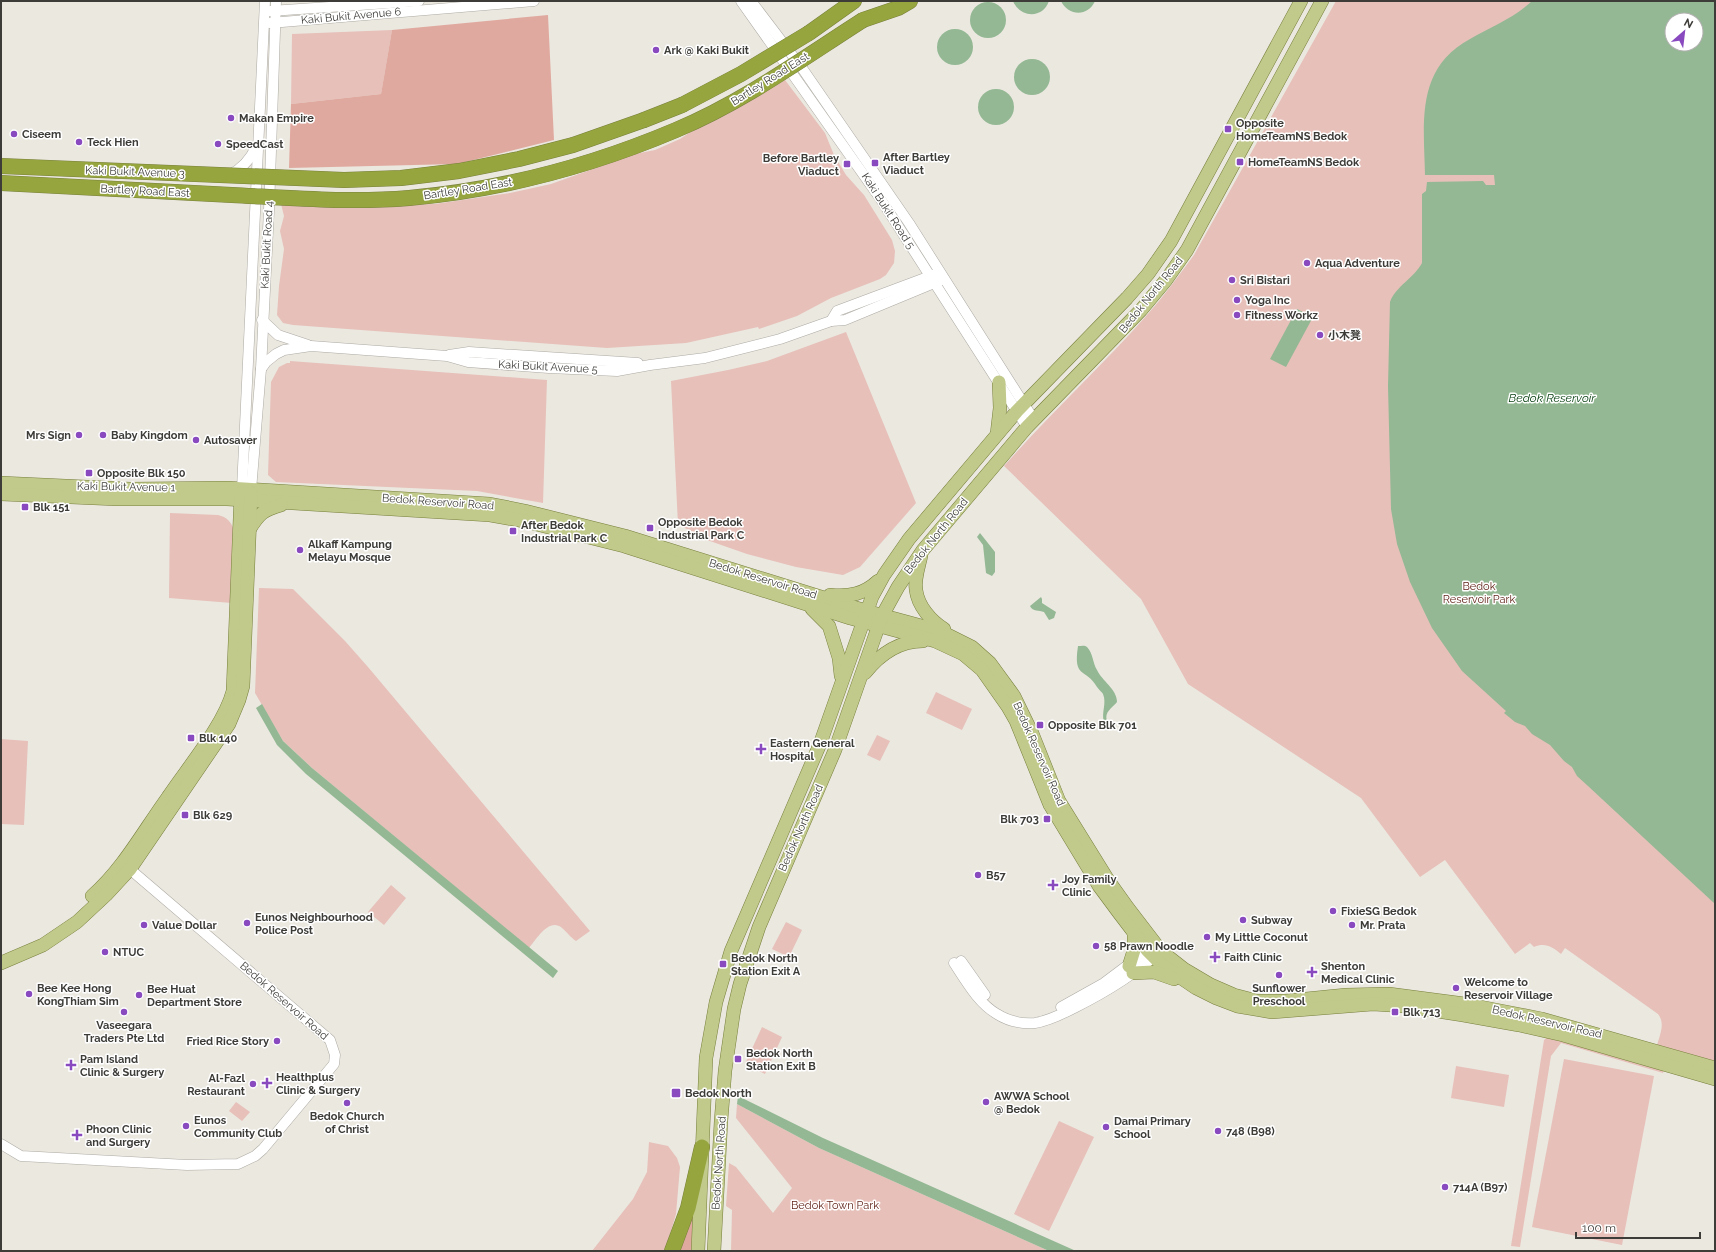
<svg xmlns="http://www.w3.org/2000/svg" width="1716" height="1252" font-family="Raleway,'Noto Sans SC',sans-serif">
	<rect width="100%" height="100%" fill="#ebe8e0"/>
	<g fill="#e6c0b9" fill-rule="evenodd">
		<path d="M 1336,1 L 1715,1 L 1715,1063 L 1657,1046 C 1659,1036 1666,1024 1658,1014 L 1565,948 L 1561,954 C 1553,947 1545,942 1534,947 L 1530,943 L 1515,954 L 1445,860 L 1420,877 L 1361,798 L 1188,684 L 1141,599 L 1004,466 C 1050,414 1101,367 1147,315 C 1164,296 1179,275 1194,255 ZM 1672,20 L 1696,20 L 1696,44 L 1672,44 Z"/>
		<polygon points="392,30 381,94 291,104 292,34"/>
		<polygon points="785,80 825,133 834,155 846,175 864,195 892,240 895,251 894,263 886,275 880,279 831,298 797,316 759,329 758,327 686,343 607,348 293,325 283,323 277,315 279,286 284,249 280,231 284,216 281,204 387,205 435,204 510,193 551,184 635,154 655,150 680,139 696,128 741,106"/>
		<polygon points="846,332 916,503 860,567 843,575 796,567 747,554 707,540 696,533 678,525 671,381 728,370 767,361"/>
		<polygon points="290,361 547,380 543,503 477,491 276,482 268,475 271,382 279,367 287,363 290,363"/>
		<path d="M 170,513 L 218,515 C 227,517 231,522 234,530 L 232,603 L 169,598 Z"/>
		<path d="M 259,588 L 293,589 L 345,641 L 368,667 L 590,931 L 576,941 C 570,937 567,932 562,928 C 549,917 536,940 529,948 L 312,768 L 283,741 L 255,693 Z"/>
		<polygon points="936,692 972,709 962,730 926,713"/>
		<polygon points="877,735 890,741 880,761 867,755"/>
		<polygon points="1,739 28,741 24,825 1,824"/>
		<polygon points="391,885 406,898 384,925 368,912"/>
		<polygon points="786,922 802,930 789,957 772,949"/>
		<polygon points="762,1027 782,1037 765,1074 745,1064"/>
		<polygon points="1549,1036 1665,1066 1663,1073 1561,1043 1551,1056 1520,1247 1511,1246 1544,1040"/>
		<polygon points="1564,1059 1654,1076 1622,1245 1532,1227"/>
		<polygon points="1456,1066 1509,1075 1504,1107 1451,1098"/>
		<polygon points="236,1102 250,1112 242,1121 229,1111"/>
		<polygon points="737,1104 819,1148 1049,1251 731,1251 732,1210 726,1206 729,1163 736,1167 773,1213 792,1188 736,1118"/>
		<polygon points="1059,1121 1094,1137 1049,1231 1014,1214"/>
		<polygon points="649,1142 668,1146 677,1158 680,1167 676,1214 665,1251 592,1251 633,1199 647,1172"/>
	</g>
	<g fill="#e0a99f">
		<polygon points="548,15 554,140 457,164 289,168 291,104 381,94 392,30"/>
		<polygon points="699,1209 698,1251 672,1251 684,1219"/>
	</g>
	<g fill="#93b893" fill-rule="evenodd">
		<path d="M 1013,1 L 1049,1 C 1043,19 1020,18 1013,1 Z"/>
		<path d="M 1061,1 L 1095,1 C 1088,17 1068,16 1061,1 Z"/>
		<path d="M 1532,1 L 1715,1 L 1715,904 L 1588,786 L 1577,776 L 1572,767 L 1564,761 L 1550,745 L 1532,734 L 1525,726 L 1515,722 L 1504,713 L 1506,711 L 1462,671 L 1432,628 L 1410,582 L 1397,544 L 1391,509 L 1388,386 L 1390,302 C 1396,286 1414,278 1422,263 L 1422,194 L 1426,191 L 1427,182 L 1483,181 L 1486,185 L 1495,185 L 1494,175 L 1425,175 C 1424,123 1415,69 1470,39 C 1491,27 1514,18 1532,1 ZM 1672,20 L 1696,20 L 1696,44 L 1672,44 Z"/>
		<circle cx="988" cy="20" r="18"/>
		<circle cx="955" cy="47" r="18"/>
		<circle cx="1032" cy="77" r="18"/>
		<circle cx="996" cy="107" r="18"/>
		<polygon points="1297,309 1313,317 1286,367 1270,359"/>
		<polygon points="980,533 995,552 995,572 992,576 986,573 983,545 977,537"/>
		<path d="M 1041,597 L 1042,599 L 1042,603 L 1056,612 L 1054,618 L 1049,620 L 1044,612 C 1039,610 1033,612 1030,606 Z"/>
		<path d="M 1078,646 C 1081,646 1085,645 1087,647 C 1093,653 1093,664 1097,670 C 1102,681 1117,689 1117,702 C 1112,708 1104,712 1107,721 L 1104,722 C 1101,713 1107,703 1103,694 C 1102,692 1099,690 1097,687 C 1085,667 1073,679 1078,646 Z"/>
		<polygon points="262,704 283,741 312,768 558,971 553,978 306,774 277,745 256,708"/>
		<polygon points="738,1096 823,1138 1076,1251 1049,1251 819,1148 737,1104"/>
	</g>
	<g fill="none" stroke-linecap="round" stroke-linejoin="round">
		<defs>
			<g id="minor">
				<polyline points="741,1 880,198 1027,427"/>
				<polyline points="751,1 802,68 909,223 1034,420"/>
				<polyline points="270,11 419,1"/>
				<polyline points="270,23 534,1"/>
				<path d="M 229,175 C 242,169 250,160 256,147"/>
				<polyline points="262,320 278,335 308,345"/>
				<polyline points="831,321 837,311 936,274"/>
				<polyline points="449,355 469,352 638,363"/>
				<polyline points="261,369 266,362 276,354 284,350 311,346 447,356 468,362 549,368 617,371 650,365 705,358 780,339 831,321 845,320 944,279"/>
				<polyline points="242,489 265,1"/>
				<polyline points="251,490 261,369 269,210 276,1"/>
				<polyline points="961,961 985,995"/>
				<path d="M 954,963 C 966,981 978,1003 997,1014 C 1008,1021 1021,1024 1035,1023 C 1049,1021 1062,1014 1074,1008 C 1104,993 1133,976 1158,953"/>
				<polyline points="1061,1007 1104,983 1152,947"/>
				<polyline points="1,1144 21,1156 187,1165 238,1164 255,1156 263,1149 334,1064 335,1055 330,1040 125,865"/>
			</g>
			<g id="major">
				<polyline points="997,434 1000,408 999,382"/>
				<polyline points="1,483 130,489 228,488 490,504 525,511 625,536 866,611 940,631 972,647 990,663 1014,696 1032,733 1059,801 1108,880 1128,908 1161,951 1184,969 1211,985 1234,995 1257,1001 1286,1001 1346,995 1389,994 1465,1004 1542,1019 1715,1068"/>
				<polyline points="1,494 117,499 227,499 490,515 524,521 624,546 850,618 935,641 963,654 982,670 1008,707 1016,721 1050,805 1099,886 1119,913 1148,951 1162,965 1196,988 1216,998 1237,1006 1272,1012 1373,1004 1404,1006 1463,1015 1519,1025 1563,1035 1715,1079"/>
				<path d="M 249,530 C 259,514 263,510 281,505"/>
				<path d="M 921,556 C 919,566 914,579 916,590 C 918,606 931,621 944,629"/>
				<path d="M 830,595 C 850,597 864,594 878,581"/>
				<polyline points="812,609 829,626 839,658 841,676"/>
				<path d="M 865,673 C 880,654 898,641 923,641"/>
				<path d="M 92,896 C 123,869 144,830 168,797 C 188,767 224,725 233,691 L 241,493"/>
				<polyline points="1,963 43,945 77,922 106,895 130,869 229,724 239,700 243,686 251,493"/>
				<polyline points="1129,966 1134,950 1134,934"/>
				<polyline points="1133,973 1154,972 1174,979"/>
				<polyline points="698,1251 706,1058 716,1002 731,951 820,744 872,597 884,575 909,539 1017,411 1127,298 1148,274 1171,241 1301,1"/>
				<polyline points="714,1251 721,1121 725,1071 734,1009 740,984 759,927 835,750 882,616 898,587 923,550 1027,427 1141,310 1166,280 1187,250 1322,1"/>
			</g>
			<g id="highway">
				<polyline points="863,20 898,8 910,1"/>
				<polyline points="809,33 854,1"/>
				<polyline points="644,120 682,105"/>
				<polyline points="672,1251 688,1208 702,1147"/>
			</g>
		</defs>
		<use href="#minor" stroke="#adaaa3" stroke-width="11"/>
		<use href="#major" stroke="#78803c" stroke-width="14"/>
		<use href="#highway" stroke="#78803c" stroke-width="16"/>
		<use href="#minor" stroke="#fff" stroke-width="10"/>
		<use href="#major" stroke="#c1c98b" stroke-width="13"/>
		<use href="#highway" stroke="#97a53e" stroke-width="15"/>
		<defs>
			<g id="highway-bridge">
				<polyline points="682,105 741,74 809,33"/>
				<polyline points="1,166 344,180 401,178 459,171 519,159 573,145 644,120"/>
				<path d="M 1,183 C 78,187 155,191 232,195 C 291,198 350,203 409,198 C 500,190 591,166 676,130 C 743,102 802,59 863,20"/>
			</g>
		</defs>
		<use href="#highway-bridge" stroke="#78803c" stroke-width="16" stroke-linecap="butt"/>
		<use href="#highway-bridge" stroke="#97a53e" stroke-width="15"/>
	</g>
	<g fill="#894abf" stroke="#fff" stroke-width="1.5">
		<circle cx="656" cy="50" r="4"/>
		<circle cx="231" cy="118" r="4"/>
		<rect x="1224" y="125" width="8" height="8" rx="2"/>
		<circle cx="14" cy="134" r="4"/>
		<circle cx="79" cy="142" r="4"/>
		<circle cx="218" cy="144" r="4"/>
		<rect x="1236" y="158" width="8" height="8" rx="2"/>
		<rect x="871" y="159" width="8" height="8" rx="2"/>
		<rect x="843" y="160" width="8" height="8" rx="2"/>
		<circle cx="1307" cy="263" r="4"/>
		<circle cx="1232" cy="280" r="4"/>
		<circle cx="1237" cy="300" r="4"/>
		<circle cx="1237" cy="315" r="4"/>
		<circle cx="1320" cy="335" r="4"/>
		<circle cx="79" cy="435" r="4"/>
		<circle cx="103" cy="435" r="4"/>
		<circle cx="196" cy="440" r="4"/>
		<rect x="85" y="469" width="8" height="8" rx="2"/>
		<rect x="21" y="503" width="8" height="8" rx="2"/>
		<rect x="646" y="524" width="8" height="8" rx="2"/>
		<rect x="509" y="527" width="8" height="8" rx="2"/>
		<circle cx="300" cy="550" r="4"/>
		<rect x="1036" y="721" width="8" height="8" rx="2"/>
		<rect x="187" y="734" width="8" height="8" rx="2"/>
		<path d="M759 743h4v4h4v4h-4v4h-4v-4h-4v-4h4z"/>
		<rect x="181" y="811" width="8" height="8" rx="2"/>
		<rect x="1043" y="815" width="8" height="8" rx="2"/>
		<circle cx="978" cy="875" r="4"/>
		<path d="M1051 879h4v4h4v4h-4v4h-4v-4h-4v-4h4z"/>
		<circle cx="1333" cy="911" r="4"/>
		<circle cx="1243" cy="920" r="4"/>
		<circle cx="247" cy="923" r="4"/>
		<circle cx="144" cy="925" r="4"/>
		<circle cx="1352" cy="925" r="4"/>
		<circle cx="1207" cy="937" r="4"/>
		<circle cx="1096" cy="946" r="4"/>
		<circle cx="105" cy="952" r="4"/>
		<path d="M1213 951h4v4h4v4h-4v4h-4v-4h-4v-4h4z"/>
		<rect x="719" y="960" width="8" height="8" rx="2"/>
		<path d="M1310 966h4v4h4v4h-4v4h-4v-4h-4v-4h4z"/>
		<circle cx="1279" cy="975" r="4"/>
		<circle cx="1456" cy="988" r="4"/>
		<circle cx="29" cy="994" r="4"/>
		<circle cx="139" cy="995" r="4"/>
		<circle cx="124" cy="1012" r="4"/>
		<rect x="1391" y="1008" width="8" height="8" rx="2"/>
		<circle cx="277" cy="1041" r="4"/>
		<rect x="734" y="1055" width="8" height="8" rx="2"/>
		<path d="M69 1059h4v4h4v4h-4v4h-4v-4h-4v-4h4z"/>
		<path d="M265 1077h4v4h4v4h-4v4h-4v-4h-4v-4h4z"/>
		<circle cx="253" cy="1084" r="4"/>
		<rect x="671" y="1088" width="10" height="10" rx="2"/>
		<circle cx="986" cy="1102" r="4"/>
		<circle cx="347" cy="1103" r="4"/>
		<circle cx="186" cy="1126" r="4"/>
		<circle cx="1106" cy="1127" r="4"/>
		<circle cx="1218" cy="1131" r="4"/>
		<path d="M75 1129h4v4h4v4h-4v4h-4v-4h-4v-4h4z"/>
		<circle cx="1445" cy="1187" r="4"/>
	</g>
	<g text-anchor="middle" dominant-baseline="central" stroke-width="3" stroke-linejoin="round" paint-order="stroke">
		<g font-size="11" fill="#3d3c39" stroke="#fff">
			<text transform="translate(351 16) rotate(-5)">Kaki Bukit Avenue 6</text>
			<text transform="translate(770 79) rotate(-32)">Bartley Road East</text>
			<text transform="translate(135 172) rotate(2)">Kaki Bukit Avenue 3</text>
			<text transform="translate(468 189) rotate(-9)">Bartley Road East</text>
			<text transform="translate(145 191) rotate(3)">Bartley Road East</text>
			<text transform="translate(888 211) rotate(57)">Kaki Bukit Road 5</text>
			<text transform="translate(267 245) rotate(-87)">Kaki Bukit Road 4</text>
			<text transform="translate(1151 295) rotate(-51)">Bedok North Road</text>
			<text transform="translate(548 367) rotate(3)">Kaki Bukit Avenue 5</text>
			<text transform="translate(126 487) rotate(1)">Kaki Bukit Avenue 1</text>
			<text transform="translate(438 502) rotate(4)">Bedok Reservoir Road</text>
			<text transform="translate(936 536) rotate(-51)">Bedok North Road</text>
			<text transform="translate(763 579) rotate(17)">Bedok Reservoir Road</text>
			<text transform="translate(1039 754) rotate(66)">Bedok Reservoir Road</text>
			<text transform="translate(801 828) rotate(-66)">Bedok North Road</text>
			<text transform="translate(284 1001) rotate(41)">Bedok Reservoir Road</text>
			<text transform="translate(1547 1022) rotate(13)">Bedok Reservoir Road</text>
			<text transform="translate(719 1163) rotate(-86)">Bedok North Road</text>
		</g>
		<g font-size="11" font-weight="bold" fill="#3d3c39" stroke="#fff" text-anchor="start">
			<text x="664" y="50">Ark @ Kaki Bukit</text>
			<text x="239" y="118">Makan Empire</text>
			<text x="1236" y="123">Opposite<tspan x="1236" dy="13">HomeTeamNS Bedok</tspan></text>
			<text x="22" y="134">Ciseem</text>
			<text x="87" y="142">Teck Hien</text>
			<text x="226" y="144">SpeedCast</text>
			<text x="883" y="157">After Bartley<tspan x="883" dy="13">Viaduct</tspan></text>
			<text x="839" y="158" text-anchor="end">Before Bartley<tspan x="839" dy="13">Viaduct</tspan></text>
			<text x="1248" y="162">HomeTeamNS Bedok</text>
			<text x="1315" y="263">Aqua Adventure</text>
			<text x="1240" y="280">Sri Bistari</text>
			<text x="1245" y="300">Yoga Inc</text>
			<text x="1245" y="315">Fitness Workz</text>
			<text x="1328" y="335">小木凳</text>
			<text x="71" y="435" text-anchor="end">Mrs Sign</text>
			<text x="111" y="435">Baby Kingdom</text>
			<text x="204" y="440">Autosaver</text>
			<text x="97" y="473">Opposite Blk 150</text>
			<text x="33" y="507">Blk 151</text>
			<text x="658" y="522">Opposite Bedok<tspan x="658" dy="13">Industrial Park C</tspan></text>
			<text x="521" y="525">After Bedok<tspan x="521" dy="13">Industrial Park C</tspan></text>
			<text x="308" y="544">Alkaff Kampung<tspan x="308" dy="13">Melayu Mosque</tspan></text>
			<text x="1048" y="725">Opposite Blk 701</text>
			<text x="199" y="738">Blk 140</text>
			<text x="770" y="743">Eastern General<tspan x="770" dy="13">Hospital</tspan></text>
			<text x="193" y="815">Blk 629</text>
			<text x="1039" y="819" text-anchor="end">Blk 703</text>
			<text x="986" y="875">B57</text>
			<text x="1062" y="879">Joy Family<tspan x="1062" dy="13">Clinic</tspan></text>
			<text x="1341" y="911">FixieSG Bedok</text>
			<text x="255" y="917">Eunos Neighbourhood<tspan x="255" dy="13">Police Post</tspan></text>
			<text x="1251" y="920">Subway</text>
			<text x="152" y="925">Value Dollar</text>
			<text x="1360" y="925">Mr. Prata</text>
			<text x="1215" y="937">My Little Coconut</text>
			<text x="1104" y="946">58 Prawn Noodle</text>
			<text x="113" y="952">NTUC</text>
			<text x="1224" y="957">Faith Clinic</text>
			<text x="731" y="958">Bedok North<tspan x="731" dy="13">Station Exit A</tspan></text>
			<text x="1321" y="966">Shenton<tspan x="1321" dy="13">Medical Clinic</tspan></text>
			<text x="1464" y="982">Welcome to<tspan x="1464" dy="13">Reservoir Village</tspan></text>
			<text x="37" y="988">Bee Kee Hong<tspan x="37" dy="13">KongThiam Sim</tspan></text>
			<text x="1279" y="988" text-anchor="middle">Sunflower<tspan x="1279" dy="13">Preschool</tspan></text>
			<text x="147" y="989">Bee Huat<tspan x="147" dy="13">Department Store</tspan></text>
			<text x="1403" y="1012">Blk 713</text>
			<text x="124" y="1025" text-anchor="middle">Vaseegara<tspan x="124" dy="13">Traders Pte Ltd</tspan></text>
			<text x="269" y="1041" text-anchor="end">Fried Rice Story</text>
			<text x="746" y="1053">Bedok North<tspan x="746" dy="13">Station Exit B</tspan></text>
			<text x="80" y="1059">Pam Island<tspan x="80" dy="13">Clinic &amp; Surgery</tspan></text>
			<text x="276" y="1077">Healthplus<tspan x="276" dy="13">Clinic &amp; Surgery</tspan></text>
			<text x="245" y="1078" text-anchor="end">Al-Fazl<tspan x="245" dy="13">Restaurant</tspan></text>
			<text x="685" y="1093">Bedok North</text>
			<text x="994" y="1096">AWWA School<tspan x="994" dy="13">@ Bedok</tspan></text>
			<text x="347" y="1116" text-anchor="middle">Bedok Church<tspan x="347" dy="13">of Christ</tspan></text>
			<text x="194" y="1120">Eunos<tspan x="194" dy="13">Community Club</tspan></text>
			<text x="1114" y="1121">Damai Primary<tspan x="1114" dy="13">School</tspan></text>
			<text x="86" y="1129">Phoon Clinic<tspan x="86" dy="13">and Surgery</tspan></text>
			<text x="1226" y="1131">748 (B98)</text>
			<text x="1453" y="1187">714A (B97)</text>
		</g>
		<g font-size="11" fill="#5d1d13" stroke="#fff">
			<text x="1479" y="586">Bedok<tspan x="1479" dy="13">Reservoir Park</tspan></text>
			<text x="835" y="1205">Bedok Town Park</text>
		</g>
		<g font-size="12" font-style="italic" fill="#023d0c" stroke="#fff">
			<text x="1552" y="398">Bedok Reservoir</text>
		</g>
	</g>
	<rect width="1716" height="1252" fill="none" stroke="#3d3c39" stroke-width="4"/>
	<g transform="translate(1684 32) rotate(28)"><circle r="19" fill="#ffffff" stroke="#b1b1b0"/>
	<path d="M0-3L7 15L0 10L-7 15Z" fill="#894abf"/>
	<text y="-6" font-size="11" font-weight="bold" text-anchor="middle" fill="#3d3c39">N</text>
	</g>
	<path d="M1576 1232v6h124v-6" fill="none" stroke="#3d3c39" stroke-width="2"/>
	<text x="1582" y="1232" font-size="12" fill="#3d3c39" stroke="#ffffff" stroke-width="3" paint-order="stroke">100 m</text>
</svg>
